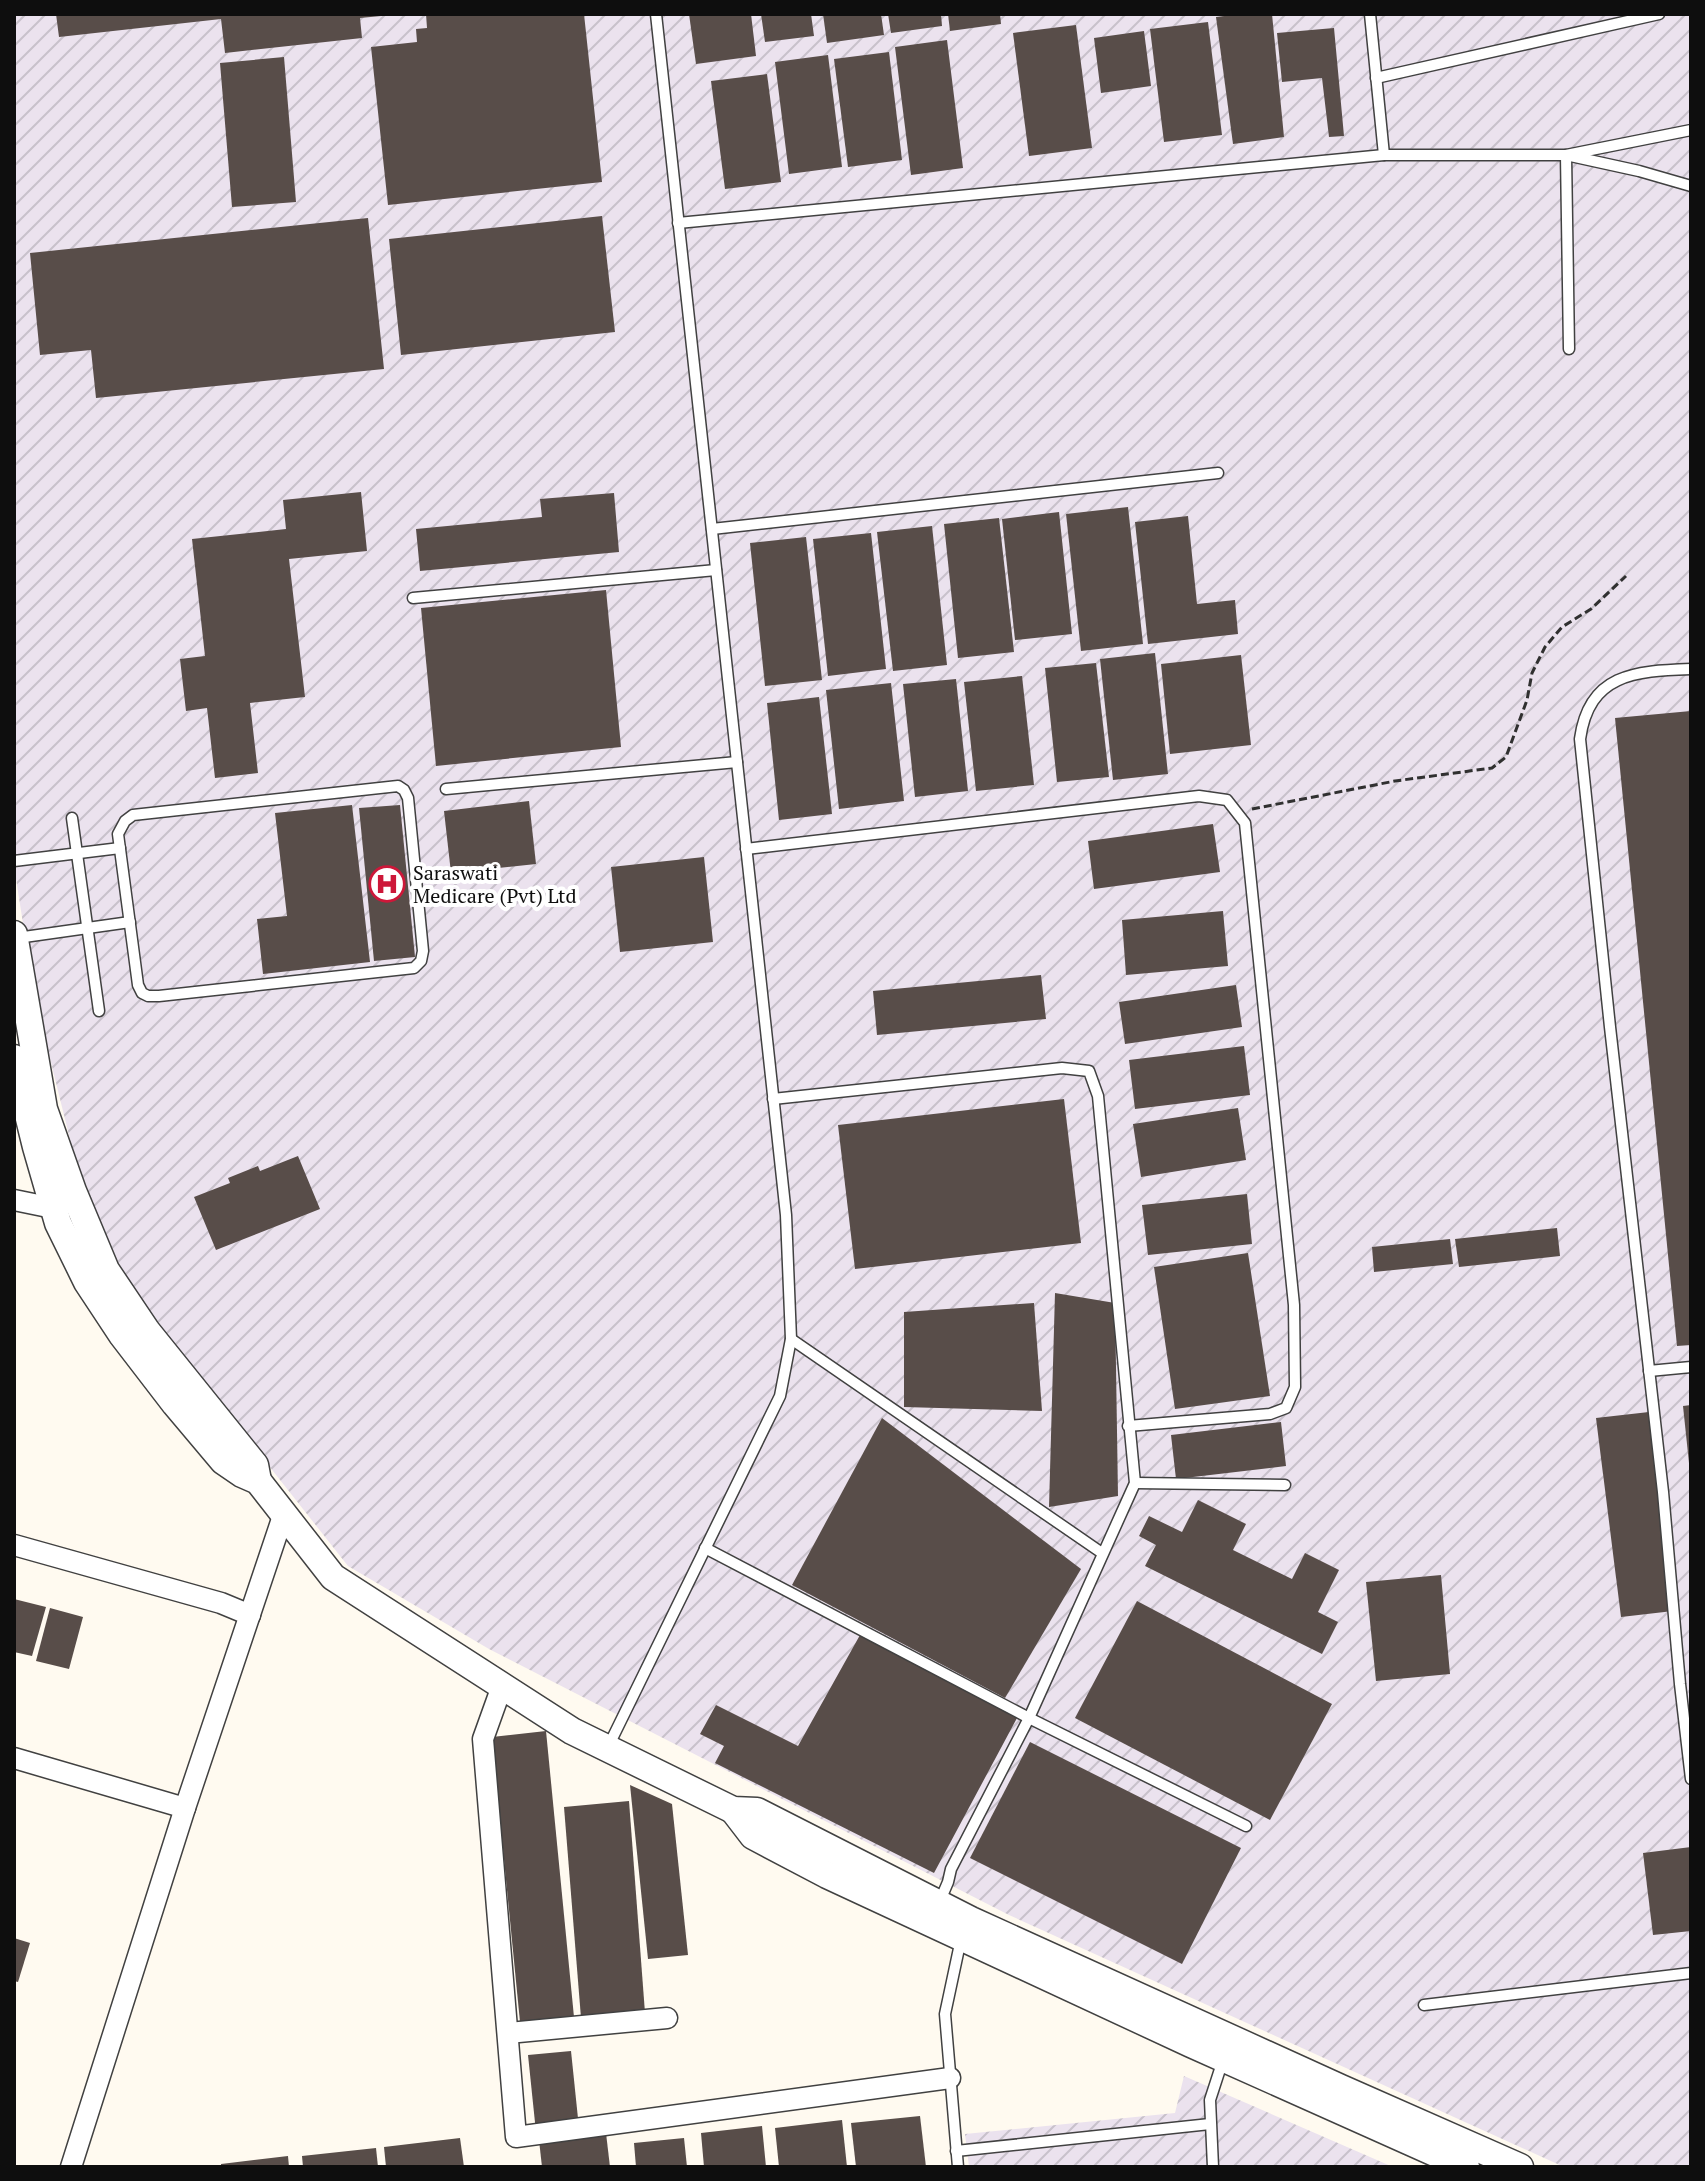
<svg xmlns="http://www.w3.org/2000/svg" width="1705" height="2181" font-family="'PT Serif',serif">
	<defs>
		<pattern id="industrial-furrows" width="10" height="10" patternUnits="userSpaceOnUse" patternTransform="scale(2)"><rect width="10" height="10" fill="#ebe2ee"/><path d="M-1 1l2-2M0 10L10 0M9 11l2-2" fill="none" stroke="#c8c1cb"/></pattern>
	</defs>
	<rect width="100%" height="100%" fill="#fffaf0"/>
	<g fill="url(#industrial-furrows)">
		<polygon points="14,14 1691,14 1691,2167 1564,2167 1009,1915 489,1649 348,1566 197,1375 94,1236 34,994 14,866"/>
		<polygon points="1184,2076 1393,2167 969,2167 965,2134 1175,2113"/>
	</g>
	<g fill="#584d49">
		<polygon points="56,14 381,14 381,16 360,18 362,38 225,53 221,19 59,37"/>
		<polygon points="426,14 584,14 602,182 388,205 371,47 417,42 416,29 427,28"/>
		<polygon points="689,14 751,14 756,56 696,64"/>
		<polygon points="761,14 811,14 814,36 765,42"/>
		<polygon points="823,14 881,14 884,35 827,43"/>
		<polygon points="888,14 941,14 942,26 891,33"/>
		<polygon points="948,14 1000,14 1001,24 950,31"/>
		<polygon points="1241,14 1272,14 1284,137 1233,144 1216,17"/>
		<polygon points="1208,22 1222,135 1164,142 1150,29"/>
		<polygon points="1076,25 1092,148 1029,156 1013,33"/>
		<polygon points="1334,28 1344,136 1329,137 1322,78 1282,82 1277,33"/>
		<polygon points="1144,31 1151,86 1101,93 1094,38"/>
		<polygon points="947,40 963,168 911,175 895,47"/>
		<polygon points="889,52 902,160 848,167 834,59"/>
		<polygon points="828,55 842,167 789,174 775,62"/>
		<polygon points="284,57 296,202 232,207 220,63"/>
		<polygon points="767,74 781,182 725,189 711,81"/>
		<polygon points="602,216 615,332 401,355 389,239"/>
		<polygon points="368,218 384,369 96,398 91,350 40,355 30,253"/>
		<polygon points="361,492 367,551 289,559 305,697 250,703 258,773 215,778 207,708 186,711 180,659 205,656 192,539 286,529 283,500"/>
		<polygon points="614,493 619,552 420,571 416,529 542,517 540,499"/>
		<polygon points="1128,507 1143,644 1081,651 1066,514"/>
		<polygon points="1059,512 1072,634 1015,640 1002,519"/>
		<polygon points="1188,516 1197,604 1235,600 1238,634 1148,644 1135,522"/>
		<polygon points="999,518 1014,652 958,658 944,524"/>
		<polygon points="932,526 947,665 893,671 877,532"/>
		<polygon points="871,533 886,669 828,676 813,539"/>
		<polygon points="806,537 822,680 765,686 750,543"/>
		<polygon points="606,590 621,747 436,766 421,608"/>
		<polygon points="1155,653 1168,774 1113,780 1100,659"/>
		<polygon points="1241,655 1251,745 1170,754 1161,664"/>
		<polygon points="1096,663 1109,777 1057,782 1045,668"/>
		<polygon points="1022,676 1034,785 976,791 964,682"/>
		<polygon points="956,679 968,791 915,797 903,684"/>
		<polygon points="891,683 904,801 839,809 826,690"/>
		<polygon points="819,697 832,814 779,820 767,703"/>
		<polygon points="1691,711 1691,1345 1677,1346 1615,718"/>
		<polygon points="529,801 536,864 451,873 444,811"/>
		<polygon points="352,805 370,962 263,974 257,919 287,916 275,813"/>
		<polygon points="400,805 415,957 374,961 359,808"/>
		<polygon points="1213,824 1220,872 1094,889 1088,841"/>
		<polygon points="704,857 713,942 620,952 611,867"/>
		<polygon points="1223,911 1228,966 1126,975 1122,920"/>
		<polygon points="1041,975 1046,1019 877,1035 873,991"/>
		<polygon points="1236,985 1242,1027 1125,1044 1119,1002"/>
		<polygon points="1244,1046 1250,1095 1135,1109 1129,1060"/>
		<polygon points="1064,1099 1081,1243 855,1269 838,1125"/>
		<polygon points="1238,1108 1246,1160 1141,1177 1133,1124"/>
		<polygon points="298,1156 320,1209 216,1250 194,1197 230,1183 228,1178 258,1166 260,1171"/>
		<polygon points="1247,1194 1252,1244 1148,1255 1142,1205"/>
		<polygon points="1557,1228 1560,1256 1459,1267 1455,1239"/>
		<polygon points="1450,1239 1453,1264 1374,1272 1372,1247"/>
		<polygon points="1248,1253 1270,1396 1175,1409 1154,1267"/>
		<polygon points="1055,1293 1115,1303 1118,1496 1049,1507"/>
		<polygon points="1034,1303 1042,1411 904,1407 904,1312"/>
		<polygon points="1691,1405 1691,1463 1689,1463 1683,1406"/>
		<polygon points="1649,1412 1673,1611 1621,1617 1596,1418"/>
		<polygon points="882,1418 1081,1569 1005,1698 792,1585"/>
		<polygon points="1281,1422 1286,1466 1176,1479 1171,1435"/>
		<polygon points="1198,1500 1246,1524 1233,1550 1292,1579 1305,1553 1339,1570 1318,1612 1338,1622 1322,1654 1145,1566 1156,1545 1139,1536 1149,1516 1182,1532"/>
		<polygon points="1441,1575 1450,1674 1376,1681 1366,1582"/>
		<polygon points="14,1599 46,1607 32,1656 14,1652"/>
		<polygon points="1137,1601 1332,1704 1270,1820 1075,1718"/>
		<polygon points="50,1608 83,1617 69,1669 36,1661"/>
		<polygon points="860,1635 1017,1718 934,1873 715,1763 724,1746 700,1734 716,1705 798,1746"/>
		<polygon points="546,1731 574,2017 520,2022 492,1737"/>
		<polygon points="1030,1742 1241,1848 1182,1964 970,1858"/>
		<polygon points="630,1785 672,1804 688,1955 648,1959"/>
		<polygon points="629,1801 645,2013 581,2018 564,1807"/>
		<polygon points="1691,1847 1691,1931 1653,1935 1643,1853"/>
		<polygon points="14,1938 30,1943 18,1982 14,1981"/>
		<polygon points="571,2051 579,2128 536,2132 528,2055"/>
		<polygon points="920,2116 926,2167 856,2167 851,2123"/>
		<polygon points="842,2120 847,2167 779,2167 775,2128"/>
		<polygon points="762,2126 766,2167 704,2167 701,2133"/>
		<polygon points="606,2133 610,2167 542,2167 539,2140"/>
		<polygon points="460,2138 464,2167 386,2167 384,2147"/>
		<polygon points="684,2138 687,2167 636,2167 634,2143"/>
		<polygon points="376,2148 378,2167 303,2167 302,2156"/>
		<polygon points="288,2156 289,2167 221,2167 221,2164"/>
	</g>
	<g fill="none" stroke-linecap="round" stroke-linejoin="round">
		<defs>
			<g id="service">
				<polyline points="1370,14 1384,155"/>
				<polyline points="1376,78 1659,14"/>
				<polyline points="678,223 1384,155 1566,155 1639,171 1691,186"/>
				<polyline points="1569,349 1566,155 1691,130"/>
				<polyline points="712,529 1218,473"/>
				<polyline points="413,598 716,570"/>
				<path d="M 1691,669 C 1634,671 1589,674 1580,739 L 1610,1027 L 1663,1492 L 1680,1684 L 1691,1779"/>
				<polygon points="398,786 404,790 408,798 423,951 421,961 414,968 159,996 148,996 142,993 138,985 118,834 125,821 133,815"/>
				<polyline points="446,789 737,762"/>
				<polyline points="72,818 99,1011"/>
				<polyline points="746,849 1199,796 1227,800 1245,823 1294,1305 1295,1387 1286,1408 1270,1414 1128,1426"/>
				<polyline points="14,861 120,848"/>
				<polyline points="17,938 130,922"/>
				<polyline points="773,1099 1062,1068 1089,1071 1098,1096 1135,1483 1029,1718 951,1869 948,1882 939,1903"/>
				<polyline points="791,1339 1102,1553"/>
				<polyline points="1649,1371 1691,1367"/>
				<polyline points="1135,1483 1285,1485"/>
				<polyline points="705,1548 1029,1718 1246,1826"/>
				<polyline points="608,1747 780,1396 791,1339 786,1215 656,14"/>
				<polyline points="1424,2005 1691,1973"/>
				<polyline points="956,2151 1210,2124"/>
				<polyline points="958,2167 945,2014 961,1939"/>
				<polyline points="1213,2167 1210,2100 1223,2060"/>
			</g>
			<g id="minor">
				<polyline points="14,1200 53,1208"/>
				<polyline points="14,1545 221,1603 250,1615"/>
				<polyline points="502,1686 483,1739 516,2137 950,2078"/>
				<polyline points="14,1758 185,1808"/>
				<polyline points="508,2033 667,2018"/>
				<polyline points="71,2167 185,1808 284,1513"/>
			</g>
			<g id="tertiary">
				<polyline points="14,934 44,1109 73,1191 106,1270 147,1331 255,1465 258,1481"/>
				<polyline points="14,1058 36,1147 58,1223 87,1282 122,1335 175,1404 223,1461 242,1474 258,1481 333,1577 572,1731 733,1810 757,1811 971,1920 1341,2088 1520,2167"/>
				<polyline points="733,1810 753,1836 827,1875 1191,2044 1466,2167"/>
			</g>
		</defs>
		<use href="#service" stroke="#414141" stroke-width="13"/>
		<use href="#minor" stroke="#414141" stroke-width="23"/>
		<use href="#tertiary" stroke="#414141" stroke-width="29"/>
		<polyline stroke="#303030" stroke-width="3" stroke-dasharray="8 4" stroke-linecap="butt" points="1252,809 1395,781 1492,768 1506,757 1527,700 1532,673 1545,647 1562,627 1591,609 1626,576"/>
		<use href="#service" stroke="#fff" stroke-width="10"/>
		<use href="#minor" stroke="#fff" stroke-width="20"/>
		<use href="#tertiary" stroke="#fff" stroke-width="26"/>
	</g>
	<defs>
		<symbol id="hospital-ring" viewBox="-11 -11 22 22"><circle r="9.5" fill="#fff" stroke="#cd1739" stroke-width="1.5"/><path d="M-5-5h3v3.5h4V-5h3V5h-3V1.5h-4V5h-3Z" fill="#cd1739"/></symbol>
	</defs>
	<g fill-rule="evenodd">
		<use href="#hospital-ring" x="367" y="864" width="40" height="40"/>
	</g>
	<g text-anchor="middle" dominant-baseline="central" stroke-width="8" stroke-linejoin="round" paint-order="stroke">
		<g font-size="20" fill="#0e0e0e" stroke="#fff" text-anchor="start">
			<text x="413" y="872">Saraswati<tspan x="413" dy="23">Medicare (Pvt) Ltd</tspan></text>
		</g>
	</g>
	<rect width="1705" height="2181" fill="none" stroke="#0e0e0e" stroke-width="32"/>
</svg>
